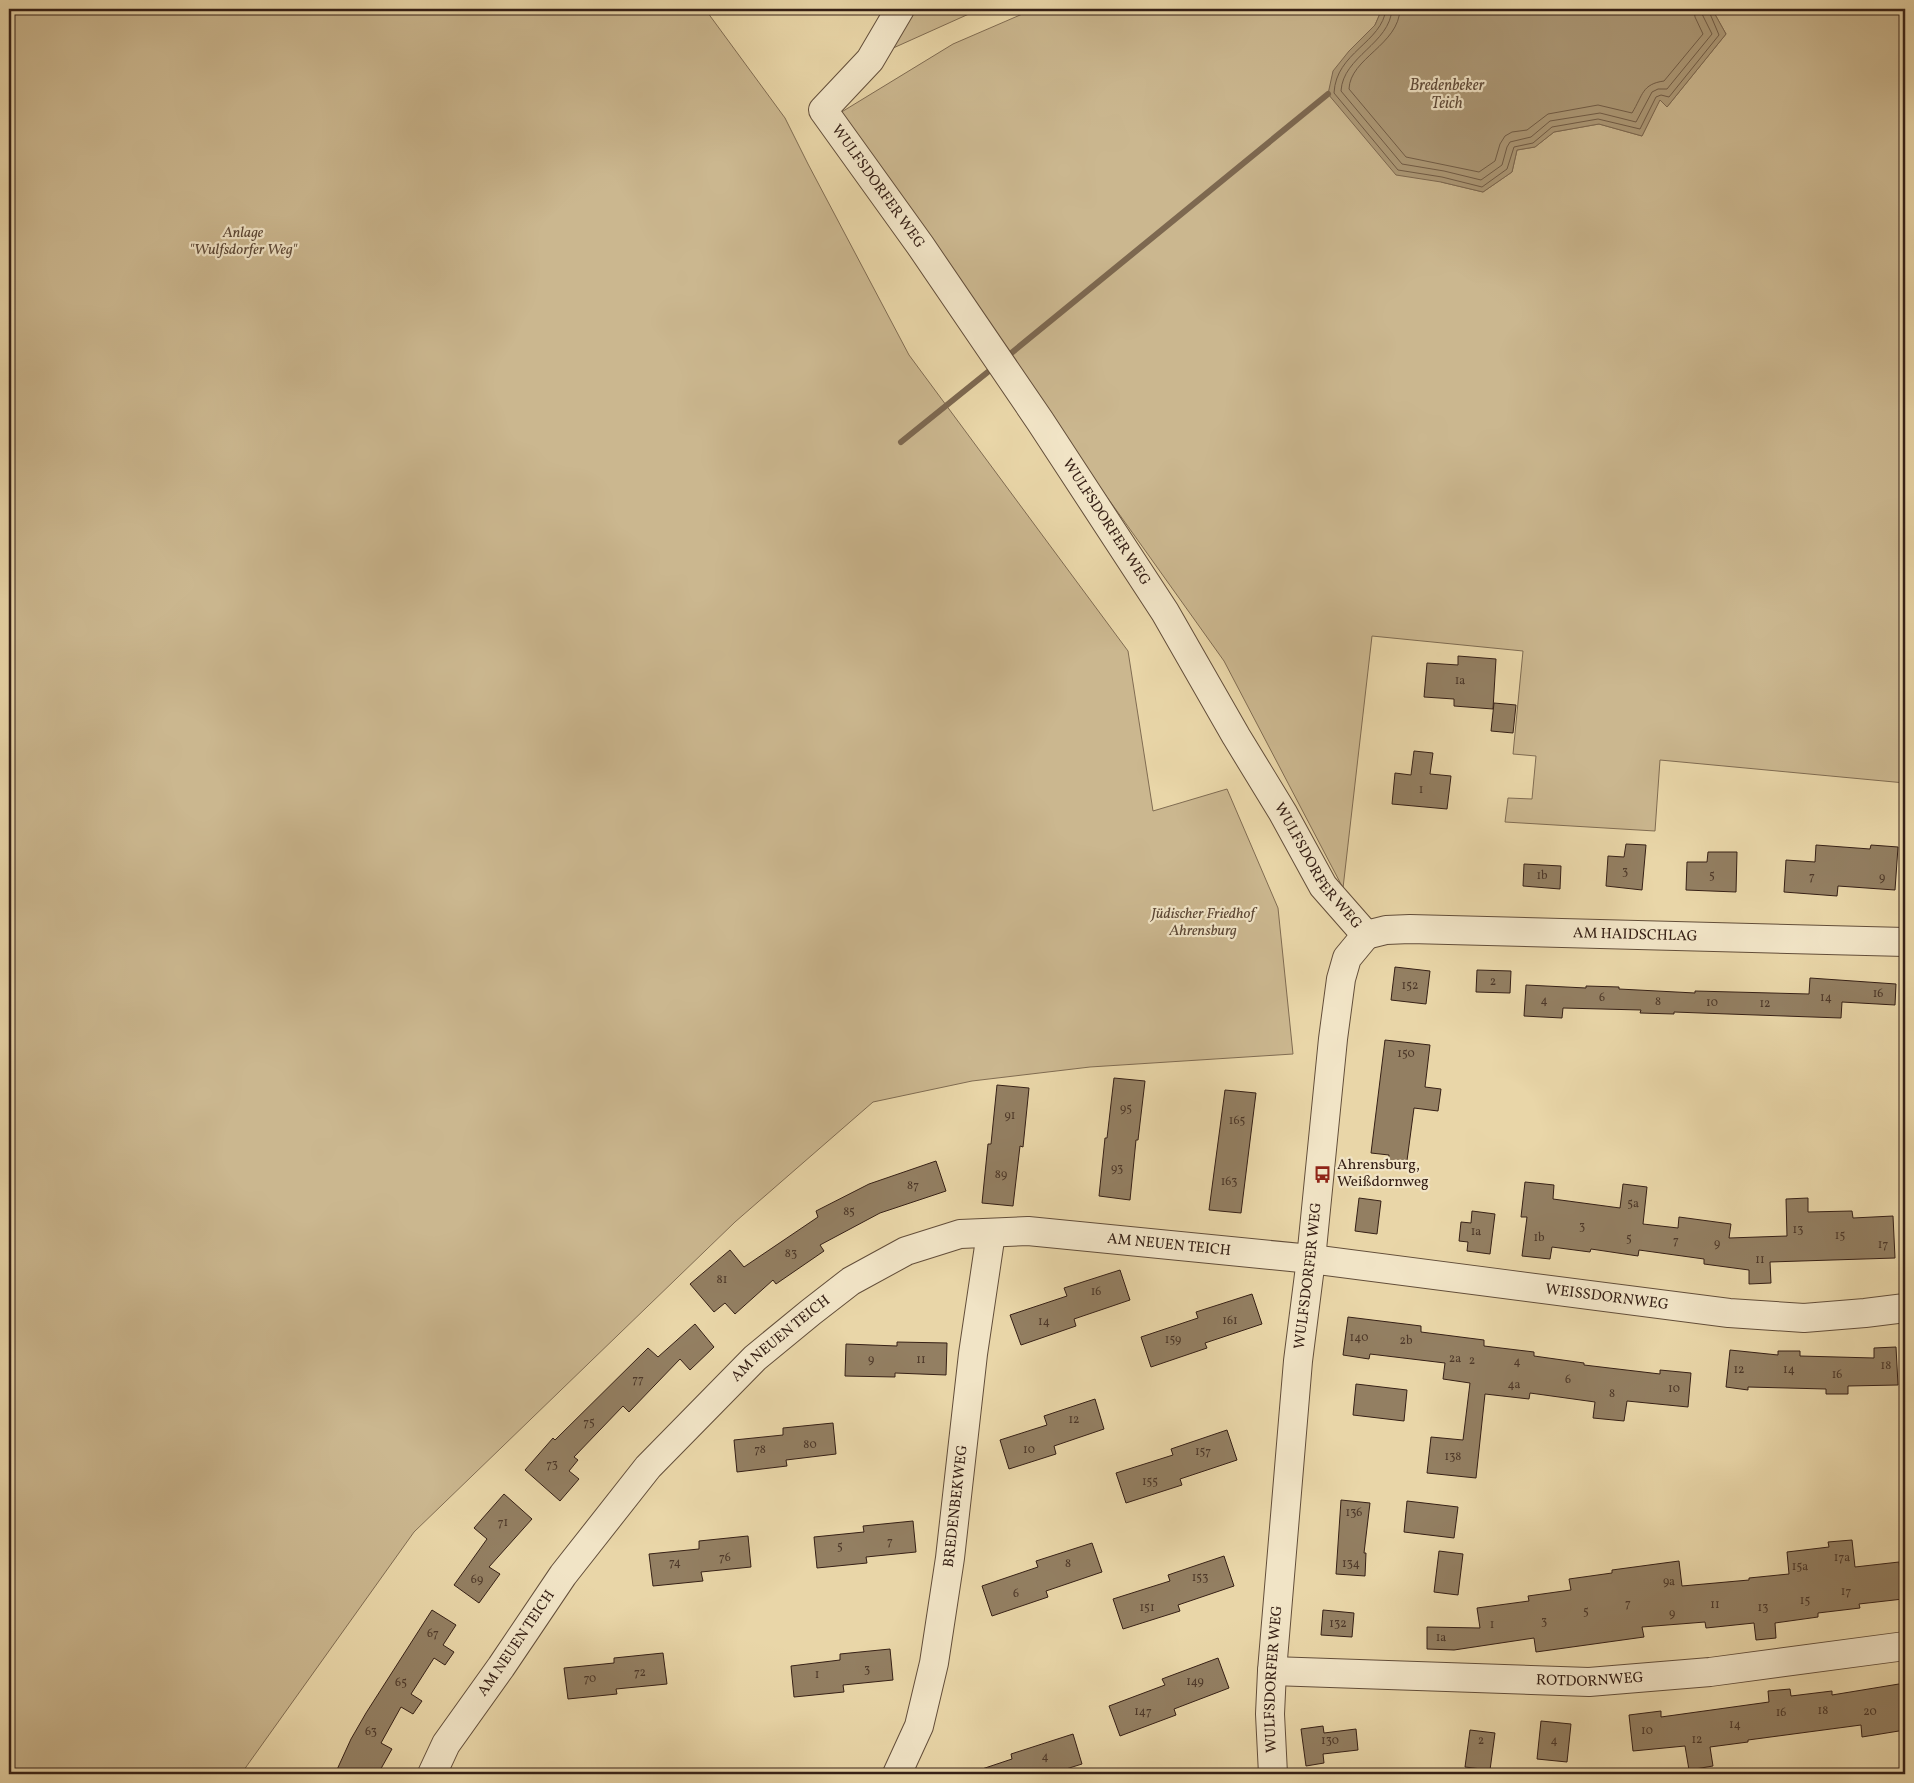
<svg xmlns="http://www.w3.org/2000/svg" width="1914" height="1783" font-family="Vollkorn,serif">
	<rect width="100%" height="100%" fill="#e9d6a8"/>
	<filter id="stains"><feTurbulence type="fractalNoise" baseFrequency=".004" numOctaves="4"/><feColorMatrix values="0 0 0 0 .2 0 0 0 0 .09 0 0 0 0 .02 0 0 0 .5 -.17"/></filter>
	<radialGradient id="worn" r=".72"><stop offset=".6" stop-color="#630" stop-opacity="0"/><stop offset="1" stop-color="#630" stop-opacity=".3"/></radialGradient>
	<g fill="#cbb78f" stroke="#806c52">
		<polygon points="9,9 705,9 785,118 808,164 909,355 1128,651 1153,811 1227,789 1278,908 1293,1054 1090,1067 972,1081 873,1102 735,1222 414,1532 241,1774 9,1774"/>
		<polygon points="909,9 980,9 891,49"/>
		<polygon points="1034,9 1382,9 1375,25 1349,51 1441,182 1483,192 1512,172 1517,150 1535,147 1554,132 1599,124 1642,136 1660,99 1667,107 1726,34 1712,9 1905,9 1905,783 1660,760 1655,831 1505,822 1508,798 1532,799 1536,756 1513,754 1523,651 1372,636 1343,888 1224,661 835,116 953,44"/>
	</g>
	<polygon fill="#ac9876" stroke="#7d6850" points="1382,9 1712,9 1726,34 1667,107 1660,100 1642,136 1599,124 1554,132 1535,147 1517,150 1512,172 1483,192 1441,182 1396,175 1328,94 1333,71 1349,51 1375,25"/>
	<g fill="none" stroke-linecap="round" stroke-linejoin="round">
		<g stroke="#715c46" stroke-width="1">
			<path d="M 1386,9 C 1382,43 1336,52 1334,93 L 1398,170 L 1442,177 L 1482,187 L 1507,169 L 1514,147 L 1533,143 L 1552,127 L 1598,119 L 1640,129 L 1656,97 L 1661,95 L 1669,97 L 1719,35 L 1708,9"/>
			<path d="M 1392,9 C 1390,44 1343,56 1341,91 L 1402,164 L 1444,171 L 1481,180 L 1502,165 L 1507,147 L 1510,142 L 1531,137 L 1550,121 L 1600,113 L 1636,122 L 1652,92 L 1658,89 L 1667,89 L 1712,34 L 1702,14 L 1701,9"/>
			<path d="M 1400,9 C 1399,45 1350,58 1349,89 L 1406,157 L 1479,172 L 1495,161 L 1500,144 L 1505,136 L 1512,132 L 1527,130 L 1548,114 L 1598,105 L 1632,113 C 1643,95 1642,84 1664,81 L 1703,34 L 1695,17 L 1694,9"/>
		</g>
		<g stroke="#7d6850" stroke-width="6">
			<polyline points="1004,359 1328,94"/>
			<polyline points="901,442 994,367"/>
		</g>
	</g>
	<g fill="#937f62" stroke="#362016">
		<polygon points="1458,656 1496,659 1493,709 1454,706 1454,699 1424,697 1427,663 1458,665"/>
		<polygon points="1494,703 1516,705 1513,733 1491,731"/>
		<polygon points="1414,751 1433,753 1430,774 1451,776 1447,809 1392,804 1395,773 1411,775"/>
		<polygon points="1626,844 1646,845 1642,890 1606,886 1608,856 1624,857"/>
		<polygon points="1816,845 1870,849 1871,845 1898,847 1895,890 1838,886 1837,896 1784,892 1786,860 1815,862"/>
		<polygon points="1708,852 1737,852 1736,892 1686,890 1687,862 1707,862"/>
		<polygon points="1524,864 1561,866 1560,889 1523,886"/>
		<polygon points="1395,967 1430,971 1426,1004 1391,1000"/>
		<polygon points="1477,970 1511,971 1510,993 1476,992"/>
		<polygon points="1810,978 1896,984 1895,1005 1842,1002 1841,1018 1728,1014 1674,1012 1674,1014 1640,1013 1641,1010 1563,1008 1562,1018 1524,1016 1526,985 1586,988 1586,986 1619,987 1619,989 1695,993 1695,991 1809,994"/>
		<polygon points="1385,1040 1430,1045 1425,1087 1441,1089 1438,1111 1414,1108 1406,1168 1387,1166 1389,1155 1371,1153"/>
		<polygon points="1114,1078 1145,1081 1138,1140 1136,1140 1130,1200 1099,1196 1105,1138 1107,1138"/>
		<polygon points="997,1085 1029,1088 1023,1147 1020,1146 1013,1206 982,1203 988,1144 991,1144"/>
		<polygon points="1225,1090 1256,1093 1241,1213 1209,1210"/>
		<polygon points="936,1161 946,1191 880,1213 820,1245 824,1251 776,1284 773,1280 735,1314 725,1303 714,1312 690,1284 730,1250 744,1267 818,1217 816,1211 869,1184"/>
		<polygon points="1525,1182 1554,1185 1553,1199 1620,1208 1623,1184 1647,1187 1643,1224 1678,1228 1679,1217 1731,1224 1729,1238 1787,1236 1786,1199 1808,1198 1808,1212 1852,1211 1853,1218 1893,1216 1895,1258 1770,1262 1771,1283 1749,1284 1749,1270 1704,1264 1704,1259 1639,1250 1638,1256 1591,1249 1590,1252 1552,1247 1550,1259 1522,1256 1527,1217 1521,1217"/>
		<polygon points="1359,1198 1381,1201 1377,1234 1355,1231"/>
		<polygon points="1472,1211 1495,1214 1490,1254 1467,1251 1468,1242 1459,1241 1461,1222 1471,1223"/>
		<polygon points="1120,1270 1130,1300 1074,1319 1076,1326 1021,1345 1010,1315 1067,1296 1064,1288"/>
		<polygon points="1252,1294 1262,1324 1205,1343 1207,1348 1151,1367 1141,1337 1198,1318 1196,1312"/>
		<polygon points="1348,1317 1421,1326 1421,1332 1484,1340 1484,1346 1534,1352 1534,1356 1584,1363 1584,1365 1660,1374 1660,1370 1691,1373 1688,1407 1627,1401 1624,1421 1593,1418 1595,1402 1530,1393 1529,1399 1485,1394 1476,1478 1427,1473 1431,1437 1463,1440 1470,1383 1443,1379 1445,1363 1370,1354 1369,1359 1343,1355"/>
		<polygon points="695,1324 714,1347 690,1370 680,1359 629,1412 623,1406 574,1457 578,1460 569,1471 579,1479 560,1501 525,1470 553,1438 555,1440 648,1348 658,1357"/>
		<polygon points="897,1342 947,1343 946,1375 895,1373 895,1377 845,1376 846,1344 897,1346"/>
		<polygon points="1896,1347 1898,1385 1848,1386 1848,1394 1826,1394 1826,1389 1748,1387 1748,1390 1726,1387 1730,1350 1778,1355 1778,1351 1800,1351 1800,1356 1874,1358 1874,1348"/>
		<polygon points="1356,1384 1407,1390 1404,1421 1353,1415"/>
		<polygon points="1095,1399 1104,1429 1054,1446 1056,1454 1009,1469 1000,1440 1047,1425 1044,1416"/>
		<polygon points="833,1423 836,1454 786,1460 787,1466 737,1472 734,1440 783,1435 783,1428"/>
		<polygon points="1227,1430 1237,1460 1180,1479 1182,1485 1126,1503 1116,1473 1173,1455 1171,1449"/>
		<polygon points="504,1494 532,1519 489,1567 500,1574 479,1603 454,1585 487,1539 474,1528"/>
		<polygon points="1341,1500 1370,1503 1364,1553 1366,1553 1365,1576 1336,1574"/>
		<polygon points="1407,1501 1458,1507 1454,1538 1404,1532"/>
		<polygon points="913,1521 916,1552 866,1557 867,1563 817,1568 814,1537 864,1532 863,1526"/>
		<polygon points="748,1536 751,1567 701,1572 703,1581 653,1586 649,1554 699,1549 699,1541"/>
		<polygon points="1852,1540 1855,1567 1899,1562 1903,1599 1859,1604 1860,1608 1818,1613 1818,1617 1775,1623 1776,1638 1756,1640 1754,1623 1706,1628 1705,1622 1642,1627 1644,1637 1536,1652 1534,1638 1454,1650 1427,1649 1427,1627 1480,1628 1477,1608 1529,1601 1528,1596 1571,1590 1569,1579 1612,1573 1612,1570 1679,1561 1682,1586 1749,1580 1749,1578 1789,1574 1787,1552 1829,1547 1828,1542"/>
		<polygon points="1092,1543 1102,1572 1046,1591 1048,1597 992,1616 982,1586 1038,1567 1036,1561"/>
		<polygon points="1439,1551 1463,1554 1458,1595 1434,1592"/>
		<polygon points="1224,1556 1234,1586 1178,1605 1180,1611 1123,1629 1113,1599 1170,1581 1168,1575"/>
		<polygon points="432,1610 456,1625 443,1645 454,1652 445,1665 434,1658 411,1694 422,1701 413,1714 401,1707 381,1743 392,1749 378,1774 335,1774 351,1739 366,1713"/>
		<polygon points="1323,1610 1354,1613 1352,1637 1321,1635"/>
		<polygon points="890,1649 893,1680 843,1685 844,1692 794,1697 791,1666 840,1660 840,1654"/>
		<polygon points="663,1653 667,1684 616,1689 617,1694 568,1699 564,1668 614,1663 614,1658"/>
		<polygon points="1218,1658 1229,1688 1174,1709 1176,1715 1120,1736 1109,1706 1165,1685 1162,1679"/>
		<polygon points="1905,1683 1905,1730 1862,1737 1861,1725 1748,1740 1748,1742 1710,1747 1713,1766 1689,1770 1685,1746 1633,1751 1629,1715 1661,1711 1661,1717 1769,1702 1768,1691 1790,1689 1791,1696 1832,1691 1832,1695"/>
		<polygon points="1541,1721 1571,1724 1567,1762 1537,1759"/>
		<polygon points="1323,1726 1324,1733 1356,1729 1358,1750 1323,1754 1324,1763 1306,1766 1301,1729"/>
		<polygon points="1470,1730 1495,1733 1490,1770 1465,1767"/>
		<polygon points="1073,1734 1082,1764 1050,1774 977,1774 976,1771 1012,1759 1011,1754"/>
	</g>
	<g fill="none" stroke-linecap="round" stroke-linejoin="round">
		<defs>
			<g id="minor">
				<path id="s1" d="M 900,9 L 870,60 L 823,110 L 920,245 L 1040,421 L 1165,612 L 1236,736 L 1283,813 L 1323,886 L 1366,935"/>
				<path id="s2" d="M 1366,935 L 1386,930 L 1410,929 L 1905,942"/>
				<path id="s3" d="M 1272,1671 L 1589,1682 L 1710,1672 L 1905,1646"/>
				<path id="s4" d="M 432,1774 L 446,1744 L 501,1667 L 563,1575 L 648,1467 L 755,1358 L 811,1312 L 851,1281 L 906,1251 L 960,1234 L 1028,1231 L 1311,1259 L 1729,1313 L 1804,1318 L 1865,1313 L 1905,1308"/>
				<path id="s5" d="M 897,1774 L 919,1726 L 934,1663 L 950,1558 L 973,1354 L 991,1233"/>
				<path id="s6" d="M 1273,1774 L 1270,1714 L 1272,1671 L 1298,1361 L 1311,1259 L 1333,1039 L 1341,979 L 1347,958 L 1366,935"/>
			</g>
		</defs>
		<use href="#minor" stroke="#634e3a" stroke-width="30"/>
		<use href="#minor" stroke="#f1e4c6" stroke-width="28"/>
	</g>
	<defs>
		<symbol id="bus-bare" viewBox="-9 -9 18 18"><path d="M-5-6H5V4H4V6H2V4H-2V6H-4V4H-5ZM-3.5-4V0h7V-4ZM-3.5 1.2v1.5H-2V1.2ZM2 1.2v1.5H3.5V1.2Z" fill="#8f2418" stroke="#f1e4c6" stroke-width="2.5" paint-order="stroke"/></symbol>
	</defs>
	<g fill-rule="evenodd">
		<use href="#bus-bare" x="1310" y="1162" width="25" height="25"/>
	</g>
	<g text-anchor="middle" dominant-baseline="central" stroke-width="4.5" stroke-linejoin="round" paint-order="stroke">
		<g font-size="12" fill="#4d3829">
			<text x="1460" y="681">1a</text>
			<text x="1421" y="790">1</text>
			<text x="1625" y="872">3</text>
			<text x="1542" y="876">1b</text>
			<text x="1712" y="876">5</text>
			<text x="1812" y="877">7</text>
			<text x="1882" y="878">9</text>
			<text x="1493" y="982">2</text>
			<text x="1410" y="986">152</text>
			<text x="1878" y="994">16</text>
			<text x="1602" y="998">6</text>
			<text x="1826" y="998">14</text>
			<text x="1544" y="1001">4</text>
			<text x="1658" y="1002">8</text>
			<text x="1712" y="1003">10</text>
			<text x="1765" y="1004">12</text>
			<text x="1406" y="1054">150</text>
			<text x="1126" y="1109">95</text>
			<text x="1010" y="1116">91</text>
			<text x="1237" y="1121">165</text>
			<text x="1117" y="1169">93</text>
			<text x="1001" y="1175">89</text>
			<text x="1229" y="1182">163</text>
			<text x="913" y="1186">87</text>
			<text x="1633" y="1204">5a</text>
			<text x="849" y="1212">85</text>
			<text x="1582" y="1227">3</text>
			<text x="1798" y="1230">13</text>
			<text x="1476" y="1232">1a</text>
			<text x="1840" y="1236">15</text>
			<text x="1539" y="1238">1b</text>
			<text x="1629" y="1239">5</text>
			<text x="1676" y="1241">7</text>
			<text x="1717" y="1244">9</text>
			<text x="1883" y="1245">17</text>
			<text x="791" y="1254">83</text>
			<text x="1760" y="1260">11</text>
			<text x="722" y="1280">81</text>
			<text x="1096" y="1292">16</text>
			<text x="1230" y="1321">161</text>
			<text x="1044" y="1322">14</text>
			<text x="1359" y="1338">140</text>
			<text x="1173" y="1340">159</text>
			<text x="1406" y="1341">2b</text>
			<text x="1455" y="1359">2a</text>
			<text x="871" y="1360">9</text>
			<text x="921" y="1360">11</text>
			<text x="1472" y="1361">2</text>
			<text x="1517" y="1362">4</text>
			<text x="1886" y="1366">18</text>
			<text x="1739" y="1370">12</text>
			<text x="1789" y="1370">14</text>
			<text x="1837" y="1375">16</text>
			<text x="638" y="1380">77</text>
			<text x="1568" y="1380">6</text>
			<text x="1514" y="1385">4a</text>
			<text x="1674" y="1389">10</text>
			<text x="1612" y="1394">8</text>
			<text x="1074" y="1420">12</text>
			<text x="589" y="1423">75</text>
			<text x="810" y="1445">80</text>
			<text x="760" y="1450">78</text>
			<text x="1029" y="1450">10</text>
			<text x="1203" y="1452">157</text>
			<text x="1453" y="1457">138</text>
			<text x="552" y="1465">73</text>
			<text x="1150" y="1482">155</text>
			<text x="1354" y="1513">136</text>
			<text x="503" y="1523">71</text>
			<text x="890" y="1542">7</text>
			<text x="840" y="1547">5</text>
			<text x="725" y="1558">76</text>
			<text x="1842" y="1558">17a</text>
			<text x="675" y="1563">74</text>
			<text x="1068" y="1564">8</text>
			<text x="1351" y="1564">134</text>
			<text x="1800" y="1567">15a</text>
			<text x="1200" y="1578">153</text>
			<text x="477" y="1580">69</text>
			<text x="1669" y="1582">9a</text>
			<text x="1846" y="1592">17</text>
			<text x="1016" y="1594">6</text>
			<text x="1805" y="1601">15</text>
			<text x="1628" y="1604">7</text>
			<text x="1715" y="1605">11</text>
			<text x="1147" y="1608">151</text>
			<text x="1763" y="1608">13</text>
			<text x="1586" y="1612">5</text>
			<text x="1672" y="1614">9</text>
			<text x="1544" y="1622">3</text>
			<text x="1338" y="1624">132</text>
			<text x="1492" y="1625">1</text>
			<text x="433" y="1634">67</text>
			<text x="1441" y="1638">1a</text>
			<text x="867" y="1670">3</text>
			<text x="640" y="1673">72</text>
			<text x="817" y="1675">1</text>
			<text x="590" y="1679">70</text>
			<text x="1195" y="1682">149</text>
			<text x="401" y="1683">65</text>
			<text x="1823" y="1711">18</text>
			<text x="1143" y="1712">147</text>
			<text x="1870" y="1712">20</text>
			<text x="1781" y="1713">16</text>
			<text x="1735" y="1725">14</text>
			<text x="1647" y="1731">10</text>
			<text x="371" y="1732">63</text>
			<text x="1697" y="1740">12</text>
			<text x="1330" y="1741">130</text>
			<text x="1481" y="1741">2</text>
			<text x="1554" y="1741">4</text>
			<text x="1045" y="1757">4</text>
		</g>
		<g font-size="15" fill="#362016" stroke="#f1e4c6">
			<text stroke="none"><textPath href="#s1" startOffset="222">WULFSDORFER WEG</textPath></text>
			<text stroke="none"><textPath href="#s1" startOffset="628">WULFSDORFER WEG</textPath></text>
			<text stroke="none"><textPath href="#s1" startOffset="1032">WULFSDORFER WEG</textPath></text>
			<text stroke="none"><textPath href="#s2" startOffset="270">AM HAIDSCHLAG</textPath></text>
			<text stroke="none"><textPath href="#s4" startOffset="981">AM NEUEN TEICH</textPath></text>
			<text stroke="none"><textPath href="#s6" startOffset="500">WULFSDORFER WEG</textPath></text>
			<text stroke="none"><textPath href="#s4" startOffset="1422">WEISSDORNWEG</textPath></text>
			<text stroke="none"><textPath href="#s4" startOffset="561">AM NEUEN TEICH</textPath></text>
			<text stroke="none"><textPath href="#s5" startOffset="276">BREDENBEKWEG</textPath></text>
			<text stroke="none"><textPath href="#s4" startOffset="156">AM NEUEN TEICH</textPath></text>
			<text stroke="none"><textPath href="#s3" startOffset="318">ROTDORNWEG</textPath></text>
			<text stroke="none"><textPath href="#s6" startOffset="95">WULFSDORFER WEG</textPath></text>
		</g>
		<g font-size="15" font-style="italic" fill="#5b4634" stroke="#f1e4c6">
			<text x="243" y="233">Anlage<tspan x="243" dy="17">"Wulfsdorfer Weg"</tspan></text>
			<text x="1203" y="914">Jüdischer Friedhof<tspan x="1203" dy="17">Ahrensburg</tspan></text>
		</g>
		<g font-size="15" fill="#362016" stroke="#f1e4c6" text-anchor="start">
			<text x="1337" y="1165">Ahrensburg,<tspan x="1337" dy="17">Weißdornweg</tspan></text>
		</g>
		<g font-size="16" font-style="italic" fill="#5f4a38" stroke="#f1e4c6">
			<text x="1447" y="86">Bredenbeker<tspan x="1447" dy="18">Teich</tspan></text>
		</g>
	</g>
	<rect width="1914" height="1783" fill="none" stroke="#e9d6a8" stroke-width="30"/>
	<rect x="10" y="10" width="1894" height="1763" fill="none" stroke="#362016" stroke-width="2.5"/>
	<rect x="15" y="15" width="1884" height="1753" fill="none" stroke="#362016"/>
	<rect width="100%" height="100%" filter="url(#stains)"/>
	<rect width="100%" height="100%" fill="url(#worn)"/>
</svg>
